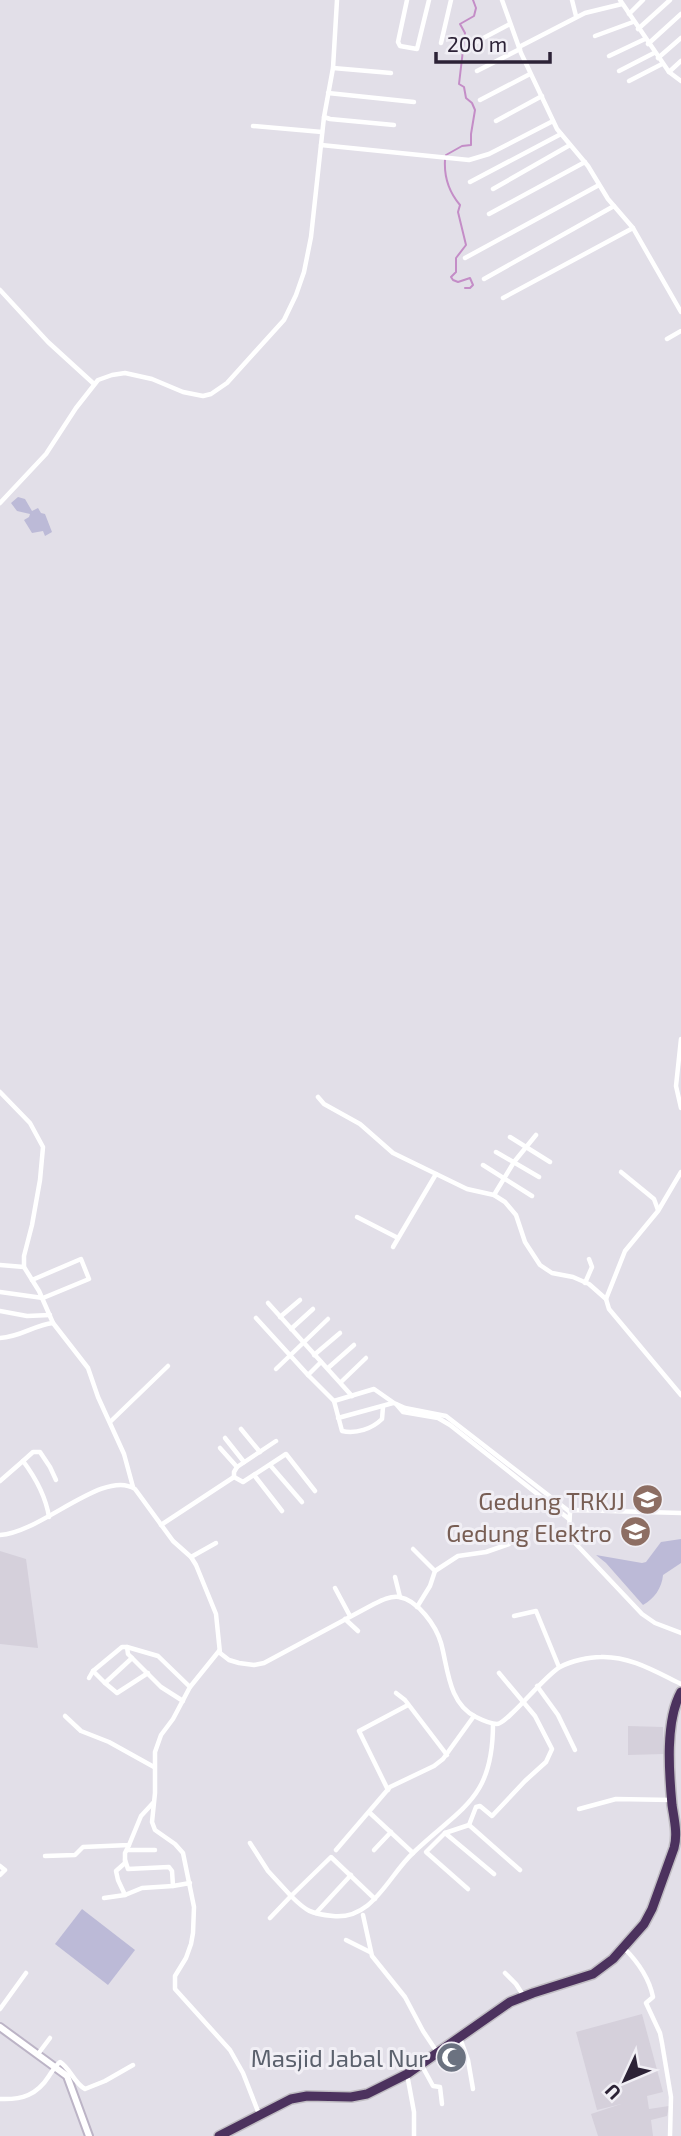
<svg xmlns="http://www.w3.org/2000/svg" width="681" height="2136" font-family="'Exo 2',sans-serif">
	<rect width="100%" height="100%" fill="#e2dfe8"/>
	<g fill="#d5d0db">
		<polygon points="0,1551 26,1559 38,1648 0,1644"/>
		<polygon points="628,1726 663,1727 664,1754 628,1755"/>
		<polygon points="642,2014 663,2092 647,2096 649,2109 669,2106 667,2116 651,2120 653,2136 598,2136 591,2114 621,2104 597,2110 576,2032"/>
	</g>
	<g fill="#bcbad7">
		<polygon points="18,497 25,499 32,511 38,508 41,513 45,514 52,532 45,536 43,531 32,533 24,520 29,517 30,514 17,511 11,503"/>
		<path d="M 681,1539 L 681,1563 L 663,1575 C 662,1588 654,1599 643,1605 L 606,1563 L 596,1555 L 642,1563 L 646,1562 L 661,1542 Z"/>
		<polygon points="82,1909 135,1950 108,1985 55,1944"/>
	</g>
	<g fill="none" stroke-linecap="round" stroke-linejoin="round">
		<g stroke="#c48dc7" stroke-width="2">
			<polyline points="446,155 462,146 471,145 471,134 475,110 472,103 466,98 464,87 459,84 465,33 460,24 474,16 476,8 473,0"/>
			<path d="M 445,160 C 444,177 449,192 460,205 L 458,212 L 466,245 L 456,258 L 456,272 L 451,277 L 453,280 L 458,282 L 470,278 L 473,285 L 470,288 L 465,288"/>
		</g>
		<defs>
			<polyline id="secondary" points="0,2027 67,2076 89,2136"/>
			<path id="highway" d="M 219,2136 L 291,2099 L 307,2096 L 351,2097 L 367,2094 L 407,2074 L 510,2002 L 533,1993 L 593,1974 L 613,1959 L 644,1924 L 652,1909 L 674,1848 C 678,1834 674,1819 672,1805 C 669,1772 665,1721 681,1692"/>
		</defs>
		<use href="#secondary" stroke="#bcb4c6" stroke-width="10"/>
		<use href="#highway" stroke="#c0bdc3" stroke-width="12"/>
		<g stroke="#fff" stroke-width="4.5">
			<polyline points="407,0 398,42 400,46 417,49 429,0"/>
			<polyline points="502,0 521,53 557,129 588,166 608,199 633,228 681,312"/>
			<polyline points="572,0 576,16"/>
			<polyline points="620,0 669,72 681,61"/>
			<polyline points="629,14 643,0"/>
			<polyline points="638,29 670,0"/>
			<polyline points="595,36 633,22"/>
			<polyline points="441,43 451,0"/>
			<polyline points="474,43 510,24"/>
			<polyline points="648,44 681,14"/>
			<polyline points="519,47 585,13 622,4"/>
			<polyline points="609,56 645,39"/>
			<polyline points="658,58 681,38"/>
			<polyline points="333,68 391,73"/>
			<polyline points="477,71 520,49"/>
			<polyline points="619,71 654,53"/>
			<polyline points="669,72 681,81"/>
			<polyline points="629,81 662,64"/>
			<polyline points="328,93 414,102"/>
			<polyline points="480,100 530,74"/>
			<polyline points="324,117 330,119 394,125"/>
			<polyline points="496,121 542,96"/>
			<polyline points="253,126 322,132"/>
			<polyline points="321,145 469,160 489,154 553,121"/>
			<polyline points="470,182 561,134"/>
			<polyline points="493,189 570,145"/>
			<polyline points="489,214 585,162"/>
			<polyline points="465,258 599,185"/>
			<polyline points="484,279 614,206"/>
			<polyline points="0,290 48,342 94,384"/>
			<polyline points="503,298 633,228"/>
			<polyline points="667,339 681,331"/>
			<polyline points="0,503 46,454 76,408 98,380 112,375 125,373 152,379 183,392 203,396 211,394 227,383 284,320 296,295 304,272 311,237 324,117 333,68 337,0"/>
			<polyline points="681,1039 676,1086 681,1108"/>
			<polyline points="0,1092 30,1123 43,1147 40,1180 32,1225 24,1256 24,1267 39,1291 53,1323 88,1368 98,1397 124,1454 133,1487"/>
			<polyline points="318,1097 324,1104 360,1124 393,1153 467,1189 494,1195 505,1202 516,1215 525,1242 540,1265 552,1273 573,1277 589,1284 606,1299"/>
			<polyline points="510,1137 550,1162"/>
			<polyline points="496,1152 539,1177"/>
			<polyline points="483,1165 532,1196"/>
			<polyline points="621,1172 654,1199 658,1210"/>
			<polyline points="681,1172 658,1211 625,1251 606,1299 609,1309 681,1395"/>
			<polyline points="494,1195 514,1162 536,1135"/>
			<polyline points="357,1217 398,1238"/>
			<polyline points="393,1247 436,1174"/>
			<polyline points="0,1265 24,1267"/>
			<polyline points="585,1283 592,1267 589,1259"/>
			<polyline points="0,1292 43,1298 89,1279 81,1259 32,1280"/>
			<polyline points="268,1303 352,1396"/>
			<polyline points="0,1311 27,1316 50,1315"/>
			<polyline points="280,1317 300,1300"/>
			<polyline points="256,1318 308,1375"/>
			<polyline points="291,1329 313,1309"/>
			<path d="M 0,1338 C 21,1337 34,1325 53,1323"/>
			<polyline points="314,1355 340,1333"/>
			<path d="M 321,1362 L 308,1375 L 334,1401 L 342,1431 C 356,1434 372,1429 382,1419 L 383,1407"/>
			<polyline points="328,1368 354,1345"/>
			<polyline points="276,1369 328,1319"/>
			<polyline points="341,1382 366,1358"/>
			<polyline points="334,1401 374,1389 394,1403 405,1408 446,1416 570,1512"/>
			<polyline points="397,1405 403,1412 438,1418 450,1425 569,1519"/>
			<polyline points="338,1418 393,1403"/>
			<polyline points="110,1422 168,1366"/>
			<polyline points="241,1429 260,1452"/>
			<polyline points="225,1438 244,1462"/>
			<polyline points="220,1448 237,1467"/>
			<polyline points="23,1461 33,1452 40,1452 50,1467 56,1480"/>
			<polyline points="270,1465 302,1502"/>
			<polyline points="254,1475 282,1511"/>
			<polyline points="234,1477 234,1472 237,1467 276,1441"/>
			<path d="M 0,1481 L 23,1461 C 35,1477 46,1498 49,1517"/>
			<polyline points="681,1513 574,1510 570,1512 569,1532 574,1542 642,1614 655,1623 681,1633"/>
			<polyline points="161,1525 234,1477 243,1482 286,1454 315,1491"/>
			<path d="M 0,1535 C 41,1533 104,1468 135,1489 L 173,1541 L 191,1557 L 196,1565 L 216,1614 L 220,1653 L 229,1660 L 239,1663 L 254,1665 L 264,1663 L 374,1604 C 382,1600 390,1596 399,1597 C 418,1600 436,1626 441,1643 C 448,1668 448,1703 476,1717 C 482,1720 491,1724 497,1724 C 507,1724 544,1676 560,1667 C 571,1661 589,1657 601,1657 C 630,1656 656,1672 681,1684"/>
			<polyline points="413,1549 435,1571 430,1586 417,1607"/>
			<polyline points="191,1557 216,1543"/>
			<polyline points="435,1571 458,1556 486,1552 509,1544"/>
			<polyline points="395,1577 400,1597"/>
			<polyline points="335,1588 350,1616"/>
			<polyline points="514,1616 536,1611 559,1667"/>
			<polyline points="345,1619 358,1631"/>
			<polyline points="219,1651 190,1687 173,1719 161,1735 155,1752 155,1793 152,1822 155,1830 175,1844 183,1853 194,1907 193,1933 191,1944 186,1958 175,1976 175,1989 230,2050 243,2073 259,2114"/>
			<polyline points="93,1671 105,1683 132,1658"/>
			<polyline points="89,1678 93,1671 122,1647 127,1647"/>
			<polyline points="105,1683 117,1693 148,1673"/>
			<polyline points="537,1686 558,1715 575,1750"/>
			<polyline points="396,1693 405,1700 447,1755"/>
			<polyline points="183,1701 161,1687 128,1654 127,1647 158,1656 190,1687"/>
			<polyline points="65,1716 81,1731 109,1742 154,1767"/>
			<polyline points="388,1790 359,1731 408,1705"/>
			<polyline points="579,1809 616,1799 671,1800"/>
			<polyline points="370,1813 413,1853"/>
			<polyline points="469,1825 520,1870"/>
			<polyline points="445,1833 426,1852 468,1889"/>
			<polyline points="250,1843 268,1871 291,1896 270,1918"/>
			<polyline points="127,1850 155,1850"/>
			<polyline points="336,1850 390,1787 434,1766 443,1759 474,1716"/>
			<polyline points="374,1850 391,1832"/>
			<polyline points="45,1856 75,1855 83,1847 129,1845 141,1816 153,1803"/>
			<polyline points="125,1860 128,1869 169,1867 172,1871 173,1886 190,1883"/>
			<polyline points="0,1866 5,1870 0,1875"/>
			<polyline points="494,1874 445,1833 469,1825 476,1807 480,1806 492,1816 525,1781 546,1762 552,1749 535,1716 499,1673"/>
			<polyline points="125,1895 142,1888 173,1886"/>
			<polyline points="104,1898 125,1895 118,1880 116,1871 125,1863 125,1853 129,1845"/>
			<path d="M 375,1899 L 331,1857 L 291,1896 C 306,1911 311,1914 333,1916 C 373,1920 388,1876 413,1853 C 461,1807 493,1800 493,1724"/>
			<polyline points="316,1913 351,1875"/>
			<polyline points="363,1915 372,1956 405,1997 423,2031 437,2052"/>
			<polyline points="346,1940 370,1952"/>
			<path d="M 624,1948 C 638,1962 649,1977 653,1997 L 646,2003 L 660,2033 L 662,2043 L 671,2097 L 670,2136"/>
			<polyline points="505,1973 516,1984 523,1995"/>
			<polyline points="0,2009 26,1973"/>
			<polyline points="460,2038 468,2060 473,2089"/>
			<polyline points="38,2054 50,2038"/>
			<polyline points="421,2064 433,2086 440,2087 442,2104"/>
			<polyline points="407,2074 414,2112 414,2136"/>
			<path d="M 0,2099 C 22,2100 37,2095 49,2076 C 53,2070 55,2066 60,2062 C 70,2068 74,2083 85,2089 L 105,2081 L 133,2065"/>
		</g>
		<use href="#secondary" stroke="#fff" stroke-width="6"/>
		<use href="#highway" stroke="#4c325e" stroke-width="9"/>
	</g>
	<defs>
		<symbol id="university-disc" viewBox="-11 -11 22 22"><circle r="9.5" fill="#8d6e63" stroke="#f1eff5"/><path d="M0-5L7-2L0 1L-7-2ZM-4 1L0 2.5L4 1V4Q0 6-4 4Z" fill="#fff"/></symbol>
		<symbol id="mosque-disc" viewBox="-11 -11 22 22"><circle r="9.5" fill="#6b7280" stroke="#f1eff5"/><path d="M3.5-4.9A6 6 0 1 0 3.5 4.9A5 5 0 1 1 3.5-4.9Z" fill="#fff"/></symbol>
	</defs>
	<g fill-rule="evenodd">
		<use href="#university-disc" x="630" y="1482" width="35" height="35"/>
		<use href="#university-disc" x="618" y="1514" width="35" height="35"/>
		<use href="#mosque-disc" x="434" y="2040" width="35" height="35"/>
	</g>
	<g text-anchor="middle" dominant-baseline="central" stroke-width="6" stroke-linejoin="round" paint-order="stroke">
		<g font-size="24" fill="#785e54" stroke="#f1eff5" text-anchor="end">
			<text x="625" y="1500">Gedung TRKJJ</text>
			<text x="612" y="1532">Gedung Elektro</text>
		</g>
		<g font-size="24" fill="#5b616d" stroke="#f1eff5" text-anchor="end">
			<text x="428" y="2057">Masjid Jabal Nur</text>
		</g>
	</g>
	<g transform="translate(625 2080) rotate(226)" stroke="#f1eff5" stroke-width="5" paint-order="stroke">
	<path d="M0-5L12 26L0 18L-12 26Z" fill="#2c2236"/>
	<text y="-10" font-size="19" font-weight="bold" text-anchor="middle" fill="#2c2236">U</text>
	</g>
	<path d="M436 52v10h114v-10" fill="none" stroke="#2c2236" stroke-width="3.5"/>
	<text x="447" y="52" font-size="21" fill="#2c2236" stroke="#f1eff5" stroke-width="5" paint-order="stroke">200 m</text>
</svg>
